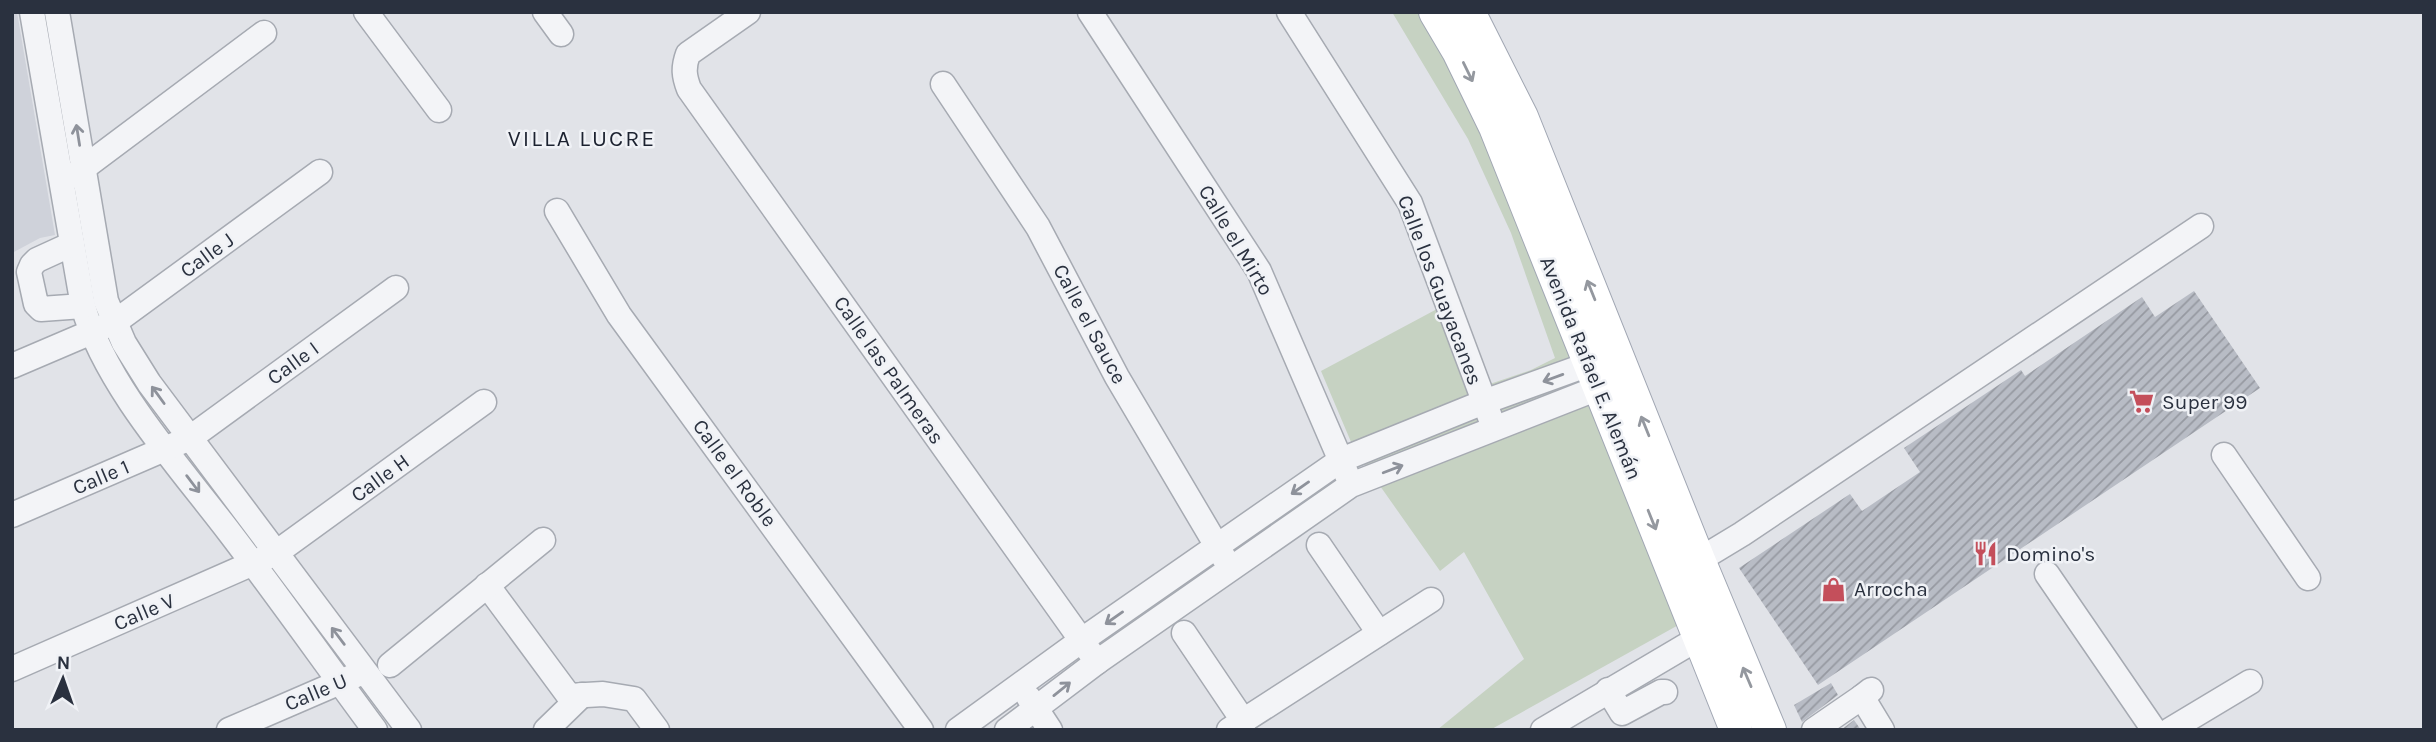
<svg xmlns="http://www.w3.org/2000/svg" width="2436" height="742" font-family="Karla,sans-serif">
	<defs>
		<pattern id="building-hatch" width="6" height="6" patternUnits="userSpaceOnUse" patternTransform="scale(1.75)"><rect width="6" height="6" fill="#b8bcc5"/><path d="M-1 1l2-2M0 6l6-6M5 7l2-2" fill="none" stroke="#9699a1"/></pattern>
	</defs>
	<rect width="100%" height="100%" fill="#e1e3e8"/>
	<polygon fill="#cfd2da" points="12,12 17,12 55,235 40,238 12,253"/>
	<polygon fill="#c6d2c2" points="1392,12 1424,12 1457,64 1682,623 1490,730 1437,730 1524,659 1464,552 1440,571 1354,449 1321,371 1452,301 1487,385 1531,370 1555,358 1511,233 1468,139"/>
	<g fill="url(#building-hatch)">
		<polygon points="2194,291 2260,388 1818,685 1739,568 1850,494 1862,511 1920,472 1904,448 2021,370 2025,376 2142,297 2155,317"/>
		<polygon points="1831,683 1838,695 1802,722 1794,705"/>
		<polygon points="1854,720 1861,730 1841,730"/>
	</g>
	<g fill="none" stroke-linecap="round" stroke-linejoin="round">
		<defs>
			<g id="minor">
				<path d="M 32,12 L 83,306 C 106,386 179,466 230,533 C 279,597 326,664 375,730"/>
				<polyline points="57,12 106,301 124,343 149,383 409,730"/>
				<polyline points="366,12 439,110"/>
				<polyline points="545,12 561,34"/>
				<path d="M 748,12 L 688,54 C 683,68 684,76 689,89 L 1097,662"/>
				<polyline points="1090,12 1259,271 1347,475"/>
				<polyline points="1289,12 1410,203 1490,417"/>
				<polyline points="943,84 1038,227 1117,377 1224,558"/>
				<polyline points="73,176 264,33"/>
				<polyline points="557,211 619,315 921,730"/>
				<polyline points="72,244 37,260 32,265 29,272 36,304 41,309 83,306"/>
				<polyline points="12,366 115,322 320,172"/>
				<polyline points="2224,455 2308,578"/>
				<polyline points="12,515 190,438 396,288"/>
				<polyline points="1319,545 1379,633"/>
				<polyline points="1699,560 1742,534 2201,226"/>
				<polyline points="2047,574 2154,730"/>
				<polyline points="487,585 569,696 603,694 634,699 657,730"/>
				<polyline points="1184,633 1244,722"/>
				<polyline points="390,665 543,540"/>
				<polyline points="12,669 276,553 484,402"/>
				<polyline points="1608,690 1622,713 1661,692 1665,692"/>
				<polyline points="1871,690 1862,697 1882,730"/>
				<polyline points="1029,698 1050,730"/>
				<polyline points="229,730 354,676"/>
				<polyline points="546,730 582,695"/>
				<polyline points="958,730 1082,640 1341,460 1484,402 1606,358"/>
				<polyline points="1007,730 1097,662 1351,485 1616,381"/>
				<polyline points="1229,730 1431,600"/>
				<polyline points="1543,730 1714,629"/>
				<polyline points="1814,730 1862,697"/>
				<polyline points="2170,730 2250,682"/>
			</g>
			<g id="major">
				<polyline points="1435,12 1458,51 1495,127 1736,730"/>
				<polyline points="1469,12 1522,117 1699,560 1770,730"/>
			</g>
		</defs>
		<use href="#minor" stroke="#a6aab2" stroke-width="27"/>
		<use href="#major" stroke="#a1a7b3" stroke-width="34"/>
		<use href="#minor" stroke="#f3f4f7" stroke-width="24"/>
		<use href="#major" stroke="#fff" stroke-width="32"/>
	</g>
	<defs><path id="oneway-shaft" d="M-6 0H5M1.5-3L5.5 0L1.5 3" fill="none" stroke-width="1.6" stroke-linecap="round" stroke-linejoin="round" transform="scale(1.75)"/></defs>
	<g stroke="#94989f">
		<use href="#oneway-shaft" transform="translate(1468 72) rotate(64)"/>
		<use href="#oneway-shaft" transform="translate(1591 290) rotate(-112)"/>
		<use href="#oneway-shaft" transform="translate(1645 426) rotate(-112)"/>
		<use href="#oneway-shaft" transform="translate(1652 520) rotate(68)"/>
		<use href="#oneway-shaft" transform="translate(1747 677) rotate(-113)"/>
	</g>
	<g stroke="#8e929b">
		<use href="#oneway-shaft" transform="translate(78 135) rotate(-99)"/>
		<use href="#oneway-shaft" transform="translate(1553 378) rotate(160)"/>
		<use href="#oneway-shaft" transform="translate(158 395) rotate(-126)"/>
		<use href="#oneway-shaft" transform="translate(1393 469) rotate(-21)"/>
		<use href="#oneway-shaft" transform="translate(193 484) rotate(53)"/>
		<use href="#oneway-shaft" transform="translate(1300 488) rotate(145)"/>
		<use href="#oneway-shaft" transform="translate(1114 618) rotate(145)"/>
		<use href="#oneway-shaft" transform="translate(338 636) rotate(-127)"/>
		<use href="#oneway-shaft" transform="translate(1062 689) rotate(-39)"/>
	</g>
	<defs>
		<symbol id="supermarket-bare" viewBox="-9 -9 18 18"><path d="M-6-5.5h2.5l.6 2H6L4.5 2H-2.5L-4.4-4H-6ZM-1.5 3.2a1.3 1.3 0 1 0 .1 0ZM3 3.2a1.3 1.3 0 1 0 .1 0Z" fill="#c44f5b" stroke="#f0f2f6" stroke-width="2.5" paint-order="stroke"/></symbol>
		<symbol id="restaurant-bare" viewBox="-9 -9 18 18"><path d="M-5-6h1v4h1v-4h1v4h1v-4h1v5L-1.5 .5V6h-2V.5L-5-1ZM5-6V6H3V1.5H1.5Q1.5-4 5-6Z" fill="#c44f5b" stroke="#f0f2f6" stroke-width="2.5" paint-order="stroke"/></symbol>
		<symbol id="shop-bare" viewBox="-9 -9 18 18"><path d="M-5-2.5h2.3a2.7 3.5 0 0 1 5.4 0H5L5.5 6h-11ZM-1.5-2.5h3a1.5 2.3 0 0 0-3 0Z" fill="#c44f5b" stroke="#f0f2f6" stroke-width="2.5" paint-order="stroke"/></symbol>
	</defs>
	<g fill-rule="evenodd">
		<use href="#supermarket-bare" x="2124" y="384" width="35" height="35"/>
		<use href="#restaurant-bare" x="1968" y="536" width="35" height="35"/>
		<use href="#shop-bare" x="1816" y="572" width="35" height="35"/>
	</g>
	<g text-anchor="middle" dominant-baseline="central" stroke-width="5" stroke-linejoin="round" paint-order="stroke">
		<g font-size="21" fill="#2a313f" stroke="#f0f2f6">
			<text transform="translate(1236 240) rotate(59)">Calle el Mirto</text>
			<text transform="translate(207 255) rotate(-36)">Calle J</text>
			<text transform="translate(1440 290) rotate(69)">Calle los Guayacanes</text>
			<text transform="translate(1090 324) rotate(62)">Calle el Sauce</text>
			<text transform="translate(293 363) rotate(-36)">Calle I</text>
			<text transform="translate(1591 368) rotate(68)">Avenida Rafael E. Alemán</text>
			<text transform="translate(889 370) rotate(55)">Calle las Palmeras</text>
			<text transform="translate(735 473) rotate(54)">Calle el Roble</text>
			<text transform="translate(101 477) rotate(-23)">Calle 1</text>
			<text transform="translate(380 478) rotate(-36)">Calle H</text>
			<text transform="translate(144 612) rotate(-23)">Calle V</text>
			<text transform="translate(316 692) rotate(-23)">Calle U</text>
		</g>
		<g font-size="21" fill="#2a313f" stroke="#f0f2f6" text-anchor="start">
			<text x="2162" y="402">Super 99</text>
			<text x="2006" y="554">Domino's</text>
			<text x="1854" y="589">Arrocha</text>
		</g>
		<g font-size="23" letter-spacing="2" fill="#1c2230" stroke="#f0f2f6">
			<text x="582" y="138">VILLA LUCRE</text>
		</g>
	</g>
	<rect width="2436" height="742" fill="none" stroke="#2a313f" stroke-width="28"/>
	<g transform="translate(63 679) rotate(2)" stroke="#f0f2f6" stroke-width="5" paint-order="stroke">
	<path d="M0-5L12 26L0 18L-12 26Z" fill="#2a313f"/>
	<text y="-10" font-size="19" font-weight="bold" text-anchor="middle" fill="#2a313f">N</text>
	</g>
</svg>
